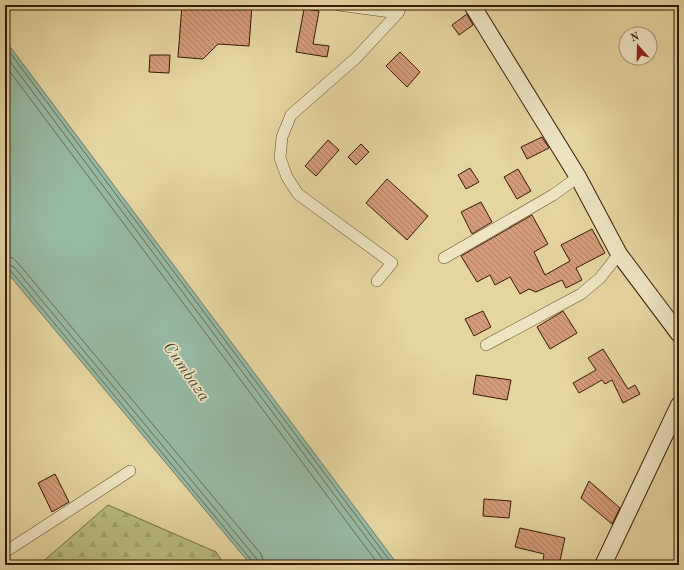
<svg xmlns="http://www.w3.org/2000/svg" width="684" height="570" font-family="'Old Standard TT',serif">
	<defs>
		<pattern id="forest-firs" width="22" height="20" patternUnits="userSpaceOnUse"><rect width="22" height="20" fill="#babc81"/><path d="M5 1l3.5 6h-7zM16 11l3.5 6h-7z" fill="#a0a16e"/></pattern>
		<pattern id="building-back-hatch" width="6" height="6" patternUnits="userSpaceOnUse"><rect width="6" height="6" fill="#d39b7b"/><path d="M-1 5l2 2M0 0l6 6M5-1l2 2" fill="none" stroke="#ac7e63"/></pattern>
	</defs>
	<rect width="100%" height="100%" fill="#e5d5a1"/>
	<filter id="stains"><feTurbulence type="fractalNoise" baseFrequency=".005" numOctaves="4"/><feColorMatrix values="0 0 0 0 .2 0 0 0 0 .09 0 0 0 0 .02 0 0 0 .5 -.17"/></filter>
	<radialGradient id="worn" r=".72"><stop offset=".6" stop-color="#630" stop-opacity="0"/><stop offset="1" stop-color="#630" stop-opacity=".3"/></radialGradient>
	<polygon fill="url(#forest-firs)" stroke="#786b44" points="108,505 216,552 225,565 39,565"/>
	<polygon fill="#96b9a2" stroke="#707964" points="5,40 398,565 251,565 5,270"/>
	<g fill="none" stroke-linecap="round" stroke-linejoin="round">
		<g stroke="#666a54" stroke-width="1">
			<polyline points="5,46 393,565"/>
			<polyline points="5,55 387,565"/>
			<polyline points="5,65 379,565"/>
			<polyline points="5,257 13,258 18,263 261,554 265,565"/>
			<polyline points="5,263 14,267 256,558 258,565"/>
			<polyline points="5,268 10,270 252,561 253,565"/>
		</g>
	</g>
	<g fill="url(#building-back-hatch)" stroke="#371a06">
		<polygon points="182,5 252,5 249,46 218,44 203,59 178,57"/>
		<polygon points="304,9 319,11 313,44 329,46 327,57 296,52"/>
		<polygon points="467,14 473,25 459,35 452,25"/>
		<polygon points="400,52 420,72 407,87 386,66"/>
		<polygon points="150,55 170,55 169,73 149,72"/>
		<polygon points="542,137 549,148 527,159 521,147"/>
		<polygon points="328,140 339,150 316,176 305,166"/>
		<polygon points="361,144 369,152 356,165 348,157"/>
		<polygon points="470,168 479,182 466,189 458,175"/>
		<polygon points="518,169 531,191 517,199 504,177"/>
		<polygon points="387,179 428,216 407,240 366,203"/>
		<polygon points="481,202 492,222 472,234 461,212"/>
		<polygon points="532,215 548,244 534,252 545,275 570,261 561,245 592,229 605,253 576,268 582,280 566,288 562,280 536,292 529,289 520,294 510,277 495,285 490,275 477,282 461,256"/>
		<polygon points="483,311 491,327 474,336 465,319"/>
		<polygon points="563,311 577,333 550,349 537,327"/>
		<polygon points="603,349 628,389 635,385 640,394 623,403 612,380 605,384 602,380 579,393 573,383 596,370 588,358"/>
		<polygon points="476,375 511,380 507,400 473,394"/>
		<polygon points="55,474 69,502 52,512 38,483"/>
		<polygon points="589,481 620,508 612,524 581,498"/>
		<polygon points="484,499 511,501 509,518 483,516"/>
		<polygon points="520,528 565,538 559,565 543,561 544,554 515,547"/>
	</g>
	<g fill="none" stroke-linecap="round" stroke-linejoin="round">
		<defs>
			<g id="street">
				<polyline points="339,5 398,13"/>
				<polyline points="444,258 553,195 578,177"/>
				<polyline points="377,281 392,263 298,194 287,177 280,158 282,137 291,115 356,58 398,13 402,5"/>
				<polyline points="486,345 581,294 600,278 619,254"/>
				<polyline points="5,552 130,471"/>
			</g>
			<g id="secondary">
				<polyline points="472,5 578,177 619,254 679,334"/>
				<polyline points="603,565 679,405"/>
			</g>
		</defs>
		<use href="#street" stroke="#62492d" stroke-width="12"/>
		<use href="#secondary" stroke="#371a06" stroke-width="18"/>
		<use href="#street" stroke="#eee4c2" stroke-width="11"/>
		<use href="#secondary" stroke="#eee4c2" stroke-width="16"/>
	</g>
	<g text-anchor="middle" dominant-baseline="central" stroke-width="3.5" stroke-linejoin="round" paint-order="stroke">
		<g font-size="17" font-style="italic" fill="#544a35" stroke="#eee4c2">
			<text transform="translate(186 372) rotate(55)">Cumbaza</text>
		</g>
	</g>
	<rect width="684" height="570" fill="none" stroke="#e5d5a1" stroke-width="20"/>
	<rect x="6" y="6" width="672" height="558" fill="none" stroke="#371a06" stroke-width="2"/>
	<rect x="10" y="10" width="664" height="550" fill="none" stroke="#371a06"/>
	<g transform="translate(638 46) rotate(340)"><circle r="19" fill="#eee4c2" stroke="#a59377"/>
	<path d="M0-3L7 15L0 10L-7 15Z" fill="#8f2418"/>
	<text y="-6" font-size="11" font-weight="bold" text-anchor="middle" fill="#371a06">N</text>
	</g>
	<rect width="100%" height="100%" filter="url(#stains)"/>
	<rect width="100%" height="100%" fill="url(#worn)"/>
</svg>
